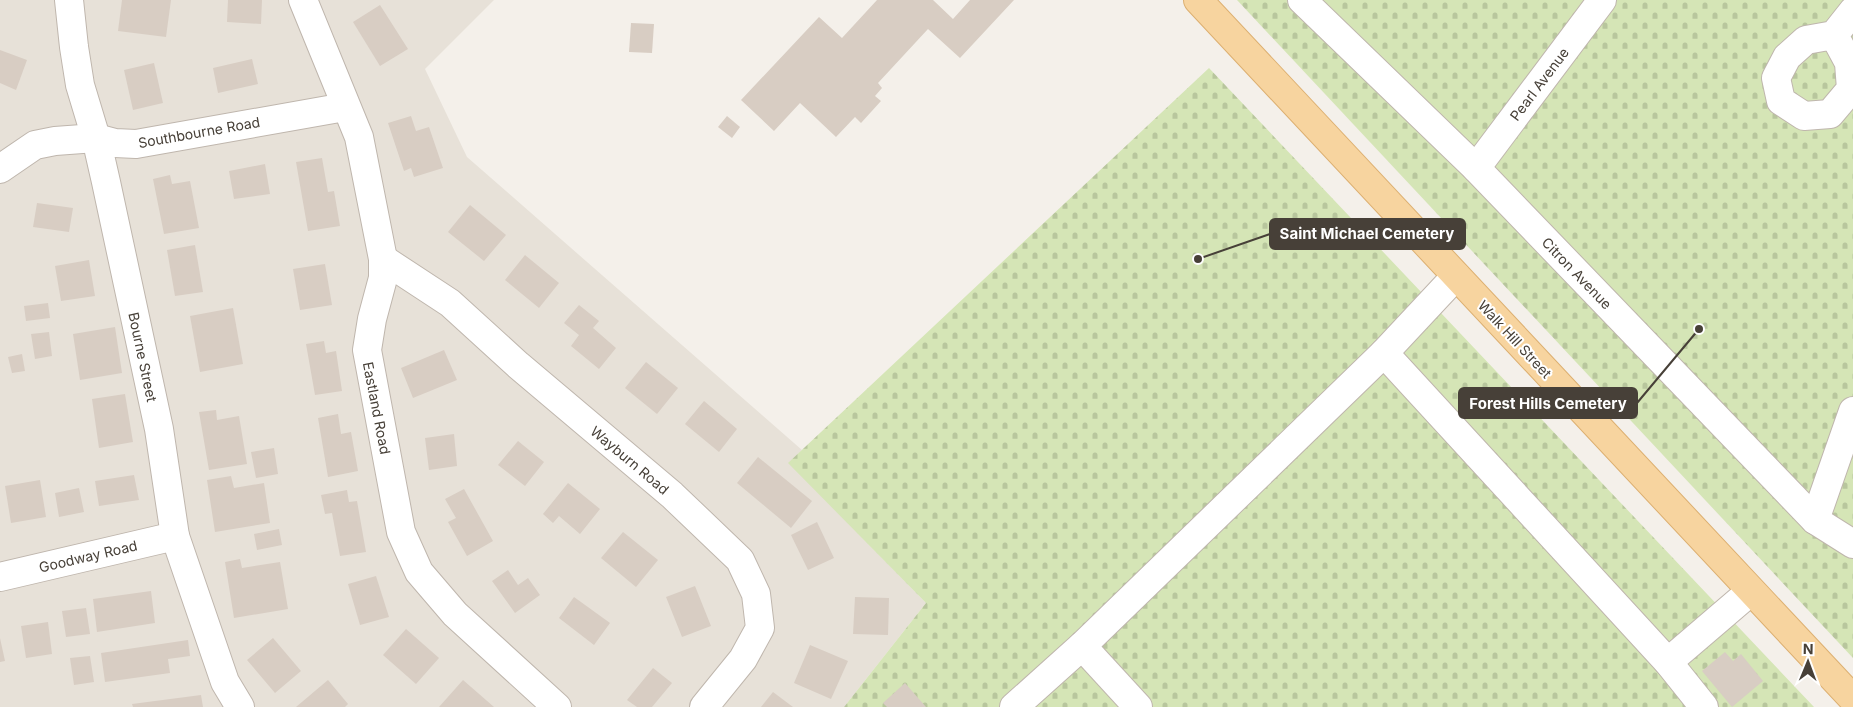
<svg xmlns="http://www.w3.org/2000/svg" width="1853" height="707" font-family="Inter,sans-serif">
	<defs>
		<pattern id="cemetery-stones" width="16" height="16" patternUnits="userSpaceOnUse" patternTransform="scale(1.25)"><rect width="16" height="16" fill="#d5e5b6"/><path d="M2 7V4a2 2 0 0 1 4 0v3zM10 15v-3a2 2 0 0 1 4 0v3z" fill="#b8c69d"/></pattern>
	</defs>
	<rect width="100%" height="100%" fill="#f4f0ea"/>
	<polygon fill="#e7e1d8" points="0,0 494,0 425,69 467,157 802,450 789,463 926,603 844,707 0,707"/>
	<g fill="url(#cemetery-stones)">
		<polygon points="1237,0 1853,0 1853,658"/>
		<polygon points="1209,68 1814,707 844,707 926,603 788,463"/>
	</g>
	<g fill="#d8cdc3">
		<polygon points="122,0 171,0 166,37 118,31"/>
		<polygon points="228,0 262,0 261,24 227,22"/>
		<polygon points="877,0 933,0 953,19 970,0 1014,0 960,58 928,29 878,83 882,88 875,96 881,101 861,123 855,117 836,137 800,103 774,131 741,100 819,17 842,38"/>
		<polygon points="380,5 408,49 380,66 353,22"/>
		<polygon points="631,23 654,24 652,53 629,52"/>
		<polygon points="0,50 27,60 16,90 0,83"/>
		<polygon points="252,59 258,84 218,93 213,68"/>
		<polygon points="154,63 163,103 133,110 124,70"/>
		<polygon points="411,116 416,131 429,127 443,168 414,177 411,168 404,171 388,123"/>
		<polygon points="727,116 740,127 732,138 718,127"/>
		<polygon points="322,158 328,192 334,191 340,226 308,231 296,162"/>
		<polygon points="265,164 270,194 234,199 229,171"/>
		<polygon points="170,175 172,184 190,181 199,228 164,234 153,179"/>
		<polygon points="37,203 73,208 69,232 33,227"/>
		<polygon points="470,205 506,235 484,261 448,232"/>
		<polygon points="195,245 203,292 175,296 167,250"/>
		<polygon points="525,255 559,283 539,308 505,280"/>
		<polygon points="89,260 95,296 61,301 55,266"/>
		<polygon points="325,264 332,305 300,310 293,269"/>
		<polygon points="48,303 50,318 26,321 24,306"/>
		<polygon points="579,305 599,321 593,328 616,348 599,369 571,346 579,335 564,323"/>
		<polygon points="233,308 243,364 200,372 190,316"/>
		<polygon points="115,327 122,373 80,380 73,334"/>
		<polygon points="49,332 52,356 35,359 31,334"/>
		<polygon points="324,341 326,353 336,351 342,391 315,395 306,344"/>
		<polygon points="444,350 457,380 413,398 401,368"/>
		<polygon points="22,354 25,371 12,373 8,357"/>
		<polygon points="646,362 678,388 657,414 625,388"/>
		<polygon points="125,394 133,442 99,448 92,399"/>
		<polygon points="704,401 737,429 719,452 685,424"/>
		<polygon points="216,410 217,420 239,416 247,464 209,470 199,412"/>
		<polygon points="338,414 341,434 351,432 358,471 328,477 318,418"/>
		<polygon points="454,434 457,466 429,470 425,438"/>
		<polygon points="518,441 544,462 525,486 498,465"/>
		<polygon points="274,448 278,474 256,478 251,452"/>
		<polygon points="758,457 812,501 791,528 737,483"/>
		<polygon points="134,475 139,500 99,506 95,481"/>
		<polygon points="231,476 234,488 264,483 270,523 215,532 207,480"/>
		<polygon points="40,480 46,517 11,523 5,486"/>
		<polygon points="568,483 600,509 580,534 559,516 553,523 543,514"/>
		<polygon points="79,488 84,512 59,517 55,493"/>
		<polygon points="464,489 493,541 467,556 448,522 456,518 445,499"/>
		<polygon points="347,490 349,502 357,501 366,552 340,556 332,513 325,514 321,495"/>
		<polygon points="817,522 834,558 808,570 791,535"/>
		<polygon points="279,529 282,545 257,550 254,534"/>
		<polygon points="623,532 658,560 636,587 601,558"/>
		<polygon points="240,559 242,568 280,562 288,609 234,618 225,562"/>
		<polygon points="508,570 518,585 528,578 540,595 515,613 492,581"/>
		<polygon points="376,576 389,617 360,625 348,584"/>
		<polygon points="695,586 711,626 682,637 666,597"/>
		<polygon points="151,591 155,623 97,632 93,599"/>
		<polygon points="574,597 610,623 594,645 559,618"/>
		<polygon points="855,597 889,598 888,635 853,634"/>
		<polygon points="86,608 90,634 66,637 62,611"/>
		<polygon points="48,622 52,654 26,658 21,626"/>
		<polygon points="406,629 439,658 416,684 383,655"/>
		<polygon points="0,638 5,661 0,662"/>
		<polygon points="273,638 301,671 275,693 247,660"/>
		<polygon points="188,640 190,656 168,659 170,673 105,682 101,653"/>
		<polygon points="810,645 848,661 831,699 794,683"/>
		<polygon points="1725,652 1733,661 1741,654 1763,681 1732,707 1702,671"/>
		<polygon points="90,656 94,682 74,685 70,658"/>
		<polygon points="653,668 672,683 652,707 637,707 627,700"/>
		<polygon points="328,680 348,704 345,707 296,707"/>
		<polygon points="463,680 494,707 439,707"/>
		<polygon points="905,683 926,707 887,707 883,703"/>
		<polygon points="773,692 793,707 761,707"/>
		<polygon points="201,695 203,707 133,707 132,704"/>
	</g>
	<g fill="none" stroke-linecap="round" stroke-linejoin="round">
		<defs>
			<g id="minor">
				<polyline points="69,0 74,47 80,85 96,138 106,182 159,429 175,536 225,682 240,707"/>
				<polyline points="303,0 359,137 383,259 383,278 372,319 367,350 401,532 419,572 455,614 557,707"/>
				<polyline points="1302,0 1476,168 1815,520 1853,544"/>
				<polyline points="1834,35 1849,63 1851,89 1830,114 1804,116 1781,101 1776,78 1787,57 1806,40 1834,35 1853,11"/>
				<polyline points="1476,168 1602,0"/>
				<polyline points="0,169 35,145 55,141 96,138 115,143 136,144 345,107"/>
				<polyline points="383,259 450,303 518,365 672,495 740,560 756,594 760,628 743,659 704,707"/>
				<polyline points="1384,353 1668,662 1704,707"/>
				<polyline points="1815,520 1853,411"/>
				<polyline points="0,577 175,536"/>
				<polyline points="1082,646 1138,707"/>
				<polyline points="1668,662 1751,591"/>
				<polyline points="1014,707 1082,646 1384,353 1456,276"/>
			</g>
			<polyline id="major" points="1198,0 1853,699"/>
		</defs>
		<use href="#minor" stroke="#bfb6ad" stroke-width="30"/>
		<use href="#major" stroke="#dcaf70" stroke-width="30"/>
		<use href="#minor" stroke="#fff" stroke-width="28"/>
		<use href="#major" stroke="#f7d49f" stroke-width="28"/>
	</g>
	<g text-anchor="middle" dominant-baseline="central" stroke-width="4" stroke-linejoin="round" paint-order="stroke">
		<g font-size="14" fill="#474038" stroke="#fff">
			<text transform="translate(1539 84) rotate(-53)">Pearl Avenue</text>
			<text transform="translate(199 132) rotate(-10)">Southbourne Road</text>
			<text transform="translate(1577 273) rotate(46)">Citron Avenue</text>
			<text transform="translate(1515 339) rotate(47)">Walk Hill Street</text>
			<text transform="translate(143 357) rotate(78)">Bourne Street</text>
			<text transform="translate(377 408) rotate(79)">Eastland Road</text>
			<text transform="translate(630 460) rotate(40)">Wayburn Road</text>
			<text transform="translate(88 556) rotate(-13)">Goodway Road</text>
		</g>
	</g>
	<path fill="none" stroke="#474038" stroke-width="2" d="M1198 259L1270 234M1699 329L1637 403"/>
	<g fill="#474038" stroke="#fff" stroke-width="2">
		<circle cx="1198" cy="259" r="5"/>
		<circle cx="1699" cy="329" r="5"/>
	</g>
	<g fill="#474038" stroke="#474038" stroke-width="2">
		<rect x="1270" y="219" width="195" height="30" rx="5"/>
		<rect x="1459" y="388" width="178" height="30" rx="5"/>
	</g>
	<g font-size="15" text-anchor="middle" font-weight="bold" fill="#fff">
		<text x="1367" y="239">Saint Michael Cemetery</text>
		<text x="1548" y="409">Forest Hills Cemetery</text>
	</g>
	<g transform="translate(1808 662) rotate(1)" stroke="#ffffff" stroke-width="4" paint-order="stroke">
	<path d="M0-4L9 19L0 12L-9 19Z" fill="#474038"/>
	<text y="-8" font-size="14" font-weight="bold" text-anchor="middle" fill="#474038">N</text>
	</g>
</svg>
